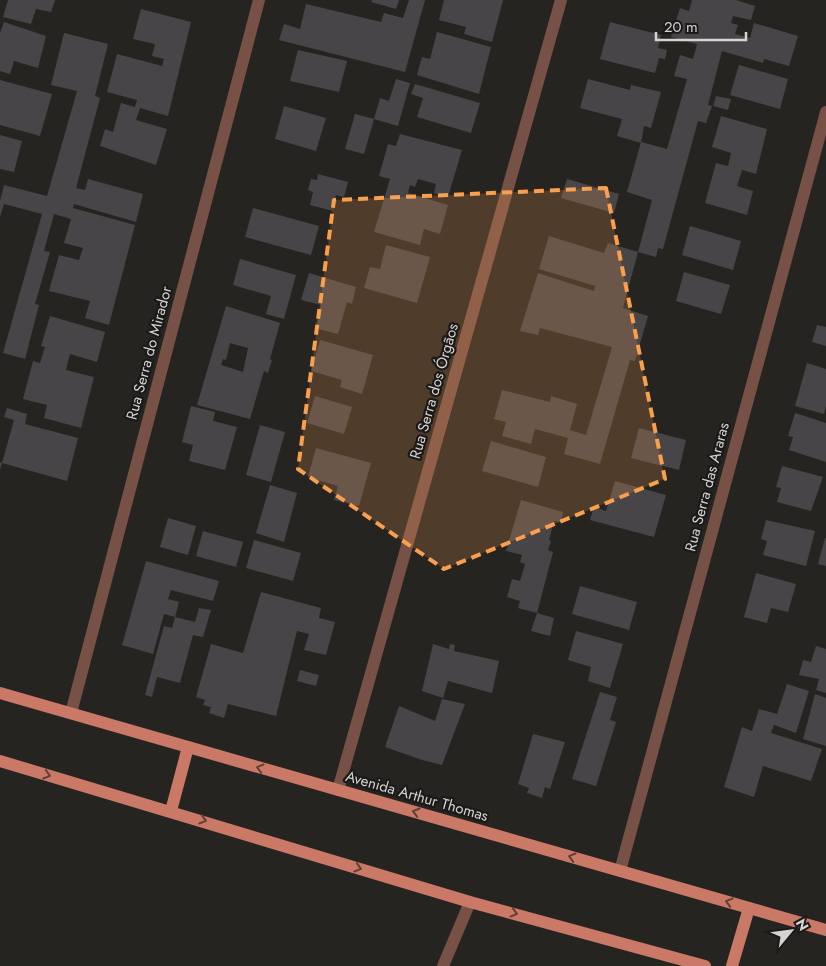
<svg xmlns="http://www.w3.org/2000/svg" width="826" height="966" font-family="Jost,sans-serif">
	<rect width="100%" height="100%" fill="#252421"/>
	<g fill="#484548" fill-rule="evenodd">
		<polygon points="8,0 55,0 51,12 36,9 31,24 3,17"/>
		<polygon points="372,0 399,0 396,9 371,2"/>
		<polygon points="409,0 425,0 405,72 279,40 284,24 300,29 306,4 381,22 384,13 403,18"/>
		<polygon points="444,0 503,0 492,42 464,34 466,27 439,20"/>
		<polygon points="692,0 736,0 755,6 751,20 733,16 731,23 738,25 735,34 750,38 754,23 798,36 789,66 764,59 763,63 722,51 708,105 712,106 706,123 698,121 663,249 658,248 656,257 638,252 623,308 648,316 635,361 630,360 600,464 564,454 568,438 535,429 531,444 502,436 506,422 494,419 502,390 550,402 551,396 577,404 570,430 586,435 612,347 540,328 538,335 520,331 538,273 594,291 595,286 539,269 549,236 604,253 608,243 638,252 652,200 627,192 641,142 667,149 687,79 674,76 680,55 693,59 697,44 671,37 680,8 689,11"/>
		<polygon points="141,9 191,22 168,116 140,108 136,120 167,129 156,165 100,146 105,129 113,132 121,103 135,107 137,100 107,92 117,54 162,66 164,59 152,56 155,44 133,39"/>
		<polygon points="4,22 46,36 38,68 14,61 10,74 0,71 0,33"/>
		<polygon points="610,22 661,35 658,48 667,50 665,59 659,58 655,73 600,59"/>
		<polygon points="437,32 491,47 479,94 417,75 422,57 430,59"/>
		<polygon points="64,33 108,44 95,96 100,98 76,188 85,190 88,179 143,194 136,222 74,204 73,208 135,225 109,325 85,318 90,301 49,291 59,255 79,260 83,248 64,243 71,219 54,214 44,251 50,252 35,304 39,305 25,359 3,353 42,214 4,204 0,217 0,201 4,185 47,196 77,91 51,85"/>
		<polygon points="298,50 347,61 339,92 290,81"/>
		<polygon points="739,65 788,79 780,109 730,95"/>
		<polygon points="396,79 410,83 398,126 374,119 380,98 389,101"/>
		<polygon points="588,79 630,90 631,85 661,92 651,128 644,126 641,143 617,136 622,119 580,108"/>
		<polygon points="0,80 52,94 40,136 0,125"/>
		<polygon points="415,84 480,103 471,133 417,117 423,98 411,94"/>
		<polygon points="716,96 731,99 728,110 713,106"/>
		<polygon points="284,106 326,118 316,151 275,139"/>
		<polygon points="355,114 374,119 364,154 345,149"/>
		<polygon points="721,116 767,129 756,174 742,170 737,186 753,191 747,215 705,203 716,163 728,166 731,153 712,147"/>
		<polygon points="400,134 462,150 448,197 434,193 436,184 418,179 415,187 410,185 408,193 448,205 440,234 424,229 420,245 374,232 390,179 379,176 388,144 396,146"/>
		<polygon points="0,135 22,141 14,172 0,169"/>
		<polygon points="318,174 348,182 344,197 336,195 333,211 310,205 313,192 308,190 311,179 317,180"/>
		<polygon points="567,179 619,194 614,213 561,198"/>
		<polygon points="253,208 319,226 311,255 245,237"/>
		<polygon points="690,226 741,241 733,270 682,255"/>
		<polygon points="386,245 430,257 417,303 364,288 370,267 380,269"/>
		<polygon points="240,259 296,275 284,319 266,314 271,296 233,285"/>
		<polygon points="684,272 730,285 721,314 676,301"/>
		<polygon points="309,273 356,287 352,304 347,302 338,334 315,328 321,305 301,300"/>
		<path d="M 226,306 L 280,323 L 270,359 L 272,360 L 268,373 L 264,371 L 250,419 L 197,405 ZM 230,343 L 248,348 L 243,372 L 221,365 L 223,359 L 226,360 Z"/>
		<polygon points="50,316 105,332 97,362 70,354 66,370 94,377 81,428 44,418 47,405 23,399 33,361 40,363 45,347 41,346"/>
		<polygon points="817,325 826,327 826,346 812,342"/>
		<polygon points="320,340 373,355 362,394 340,387 342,380 311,371"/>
		<polygon points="807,363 826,369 826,406 824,414 795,406"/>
		<polygon points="315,396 352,407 344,434 307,423"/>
		<polygon points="191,406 215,412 213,421 237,427 225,470 189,461 193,445 182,442"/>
		<polygon points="7,408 27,414 25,424 78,438 67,481 2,463 0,470 0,462 2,463 14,420 4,417"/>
		<polygon points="795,413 826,423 826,462 789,450 793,437 788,436"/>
		<polygon points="260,425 285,432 271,482 246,475"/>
		<polygon points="639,428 686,440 679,470 631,458"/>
		<polygon points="491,441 546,457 538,487 482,471"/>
		<polygon points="316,448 371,463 359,506 334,500 338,486 308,477"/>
		<polygon points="782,466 823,477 811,511 777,502 781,488 776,487"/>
		<polygon points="615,481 666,495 654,537 590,520 594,507 606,511"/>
		<polygon points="270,485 297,493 284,542 256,533"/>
		<polygon points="521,500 563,512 561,522 554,521 549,540 551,541 548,550 553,552 537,613 518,608 520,601 507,597 512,579 520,581 525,564 520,562 522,555 506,551"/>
		<polygon points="168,518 196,526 188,555 160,547"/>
		<polygon points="766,520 815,531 806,566 763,555 767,541 761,539"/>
		<polygon points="203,531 243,542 236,567 196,556"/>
		<polygon points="825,538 826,538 826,566 818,564"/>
		<polygon points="254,540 301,553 293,581 246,568"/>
		<polygon points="146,561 219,581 213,601 171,590 168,599 179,602 175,617 195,622 199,608 211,610 203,637 193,635 180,683 157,677 152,697 145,695 164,626 172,628 175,617 164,614 153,654 122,645"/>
		<polygon points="756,573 796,584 788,612 771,608 767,623 744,617"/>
		<polygon points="580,586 637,602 629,630 572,614"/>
		<polygon points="261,592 321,608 319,618 335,622 326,655 304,650 309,634 297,631 276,716 228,704 224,718 209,713 211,707 203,705 205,700 196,697 211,644 243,653"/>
		<polygon points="537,613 554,618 550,636 531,631"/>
		<polygon points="576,631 623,644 610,688 588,681 591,667 568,660"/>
		<polygon points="433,644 449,649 450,644 455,645 454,651 499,661 492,693 448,681 443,698 422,691"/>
		<polygon points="816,646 826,649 826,693 816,690 819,679 799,675 803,660 811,662"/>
		<polygon points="300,670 319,675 316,686 297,681"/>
		<polygon points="787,684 809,691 796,733 774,725 771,733 822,749 811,781 763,766 754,797 724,787 742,727 752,731 759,709 777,714"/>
		<polygon points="600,692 617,697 610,720 616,722 596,786 572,779"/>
		<polygon points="815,694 826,698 826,746 803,739"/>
		<polygon points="442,699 465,704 442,765 422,760 385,747 399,706 435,721"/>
		<polygon points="533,734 565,742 550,789 545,787 542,798 527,793 529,788 518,784"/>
	</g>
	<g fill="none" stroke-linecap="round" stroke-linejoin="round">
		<g stroke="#775046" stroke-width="12">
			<polyline points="71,713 259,0"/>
			<polyline points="338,790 561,0"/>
			<polyline points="620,871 826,112"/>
			<polyline points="443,966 470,902"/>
		</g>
		<g stroke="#ca7966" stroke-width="12">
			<polyline points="0,693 826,930"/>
			<polyline points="0,761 470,902 705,966"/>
			<polyline points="171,811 188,747"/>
			<polyline points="732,966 749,908"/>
		</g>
	</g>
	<defs><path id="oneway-chevron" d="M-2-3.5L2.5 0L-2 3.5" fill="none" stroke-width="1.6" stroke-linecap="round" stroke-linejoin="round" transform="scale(1.25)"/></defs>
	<g stroke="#614037">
		<use href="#oneway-chevron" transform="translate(260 768) rotate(-164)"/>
		<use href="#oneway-chevron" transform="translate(47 775) rotate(16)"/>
		<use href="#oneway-chevron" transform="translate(416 812) rotate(-164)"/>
		<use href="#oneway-chevron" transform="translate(203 820) rotate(17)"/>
		<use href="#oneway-chevron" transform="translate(572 857) rotate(-164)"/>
		<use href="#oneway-chevron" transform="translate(358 868) rotate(17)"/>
		<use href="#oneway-chevron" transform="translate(729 902) rotate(-164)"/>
		<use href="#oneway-chevron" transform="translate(514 913) rotate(15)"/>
	</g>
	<path fill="#fa9f4e" fill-opacity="0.2" stroke="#fa9f4e" stroke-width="4" stroke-dasharray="10 6" stroke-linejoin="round" d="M 606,188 L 665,479 L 444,569 L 298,469 L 334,200 Z"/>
	<g text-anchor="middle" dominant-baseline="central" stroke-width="4.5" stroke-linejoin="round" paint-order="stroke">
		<g font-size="15" fill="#d5d4d2" stroke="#1b1a18">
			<text transform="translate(149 353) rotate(-75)">Rua Serra do Mirador</text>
			<text transform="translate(434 391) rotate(-74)">Rua Serra dos Órgãos</text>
			<text transform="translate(707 487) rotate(-75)">Rua Serra das Araras</text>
			<text transform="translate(417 796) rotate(16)">Avenida Arthur Thomas</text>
		</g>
	</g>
	<g transform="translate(791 931) rotate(61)" stroke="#1b1a18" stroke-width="4" paint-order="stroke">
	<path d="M0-4L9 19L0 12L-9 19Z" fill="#d5d4d2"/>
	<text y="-8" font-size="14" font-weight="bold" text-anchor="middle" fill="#d5d4d2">N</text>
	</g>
	<path d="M656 32v8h90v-8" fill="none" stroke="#d5d4d2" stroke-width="2.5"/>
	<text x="664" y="32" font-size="15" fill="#d5d4d2" stroke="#1b1a18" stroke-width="4" paint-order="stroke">20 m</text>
</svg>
